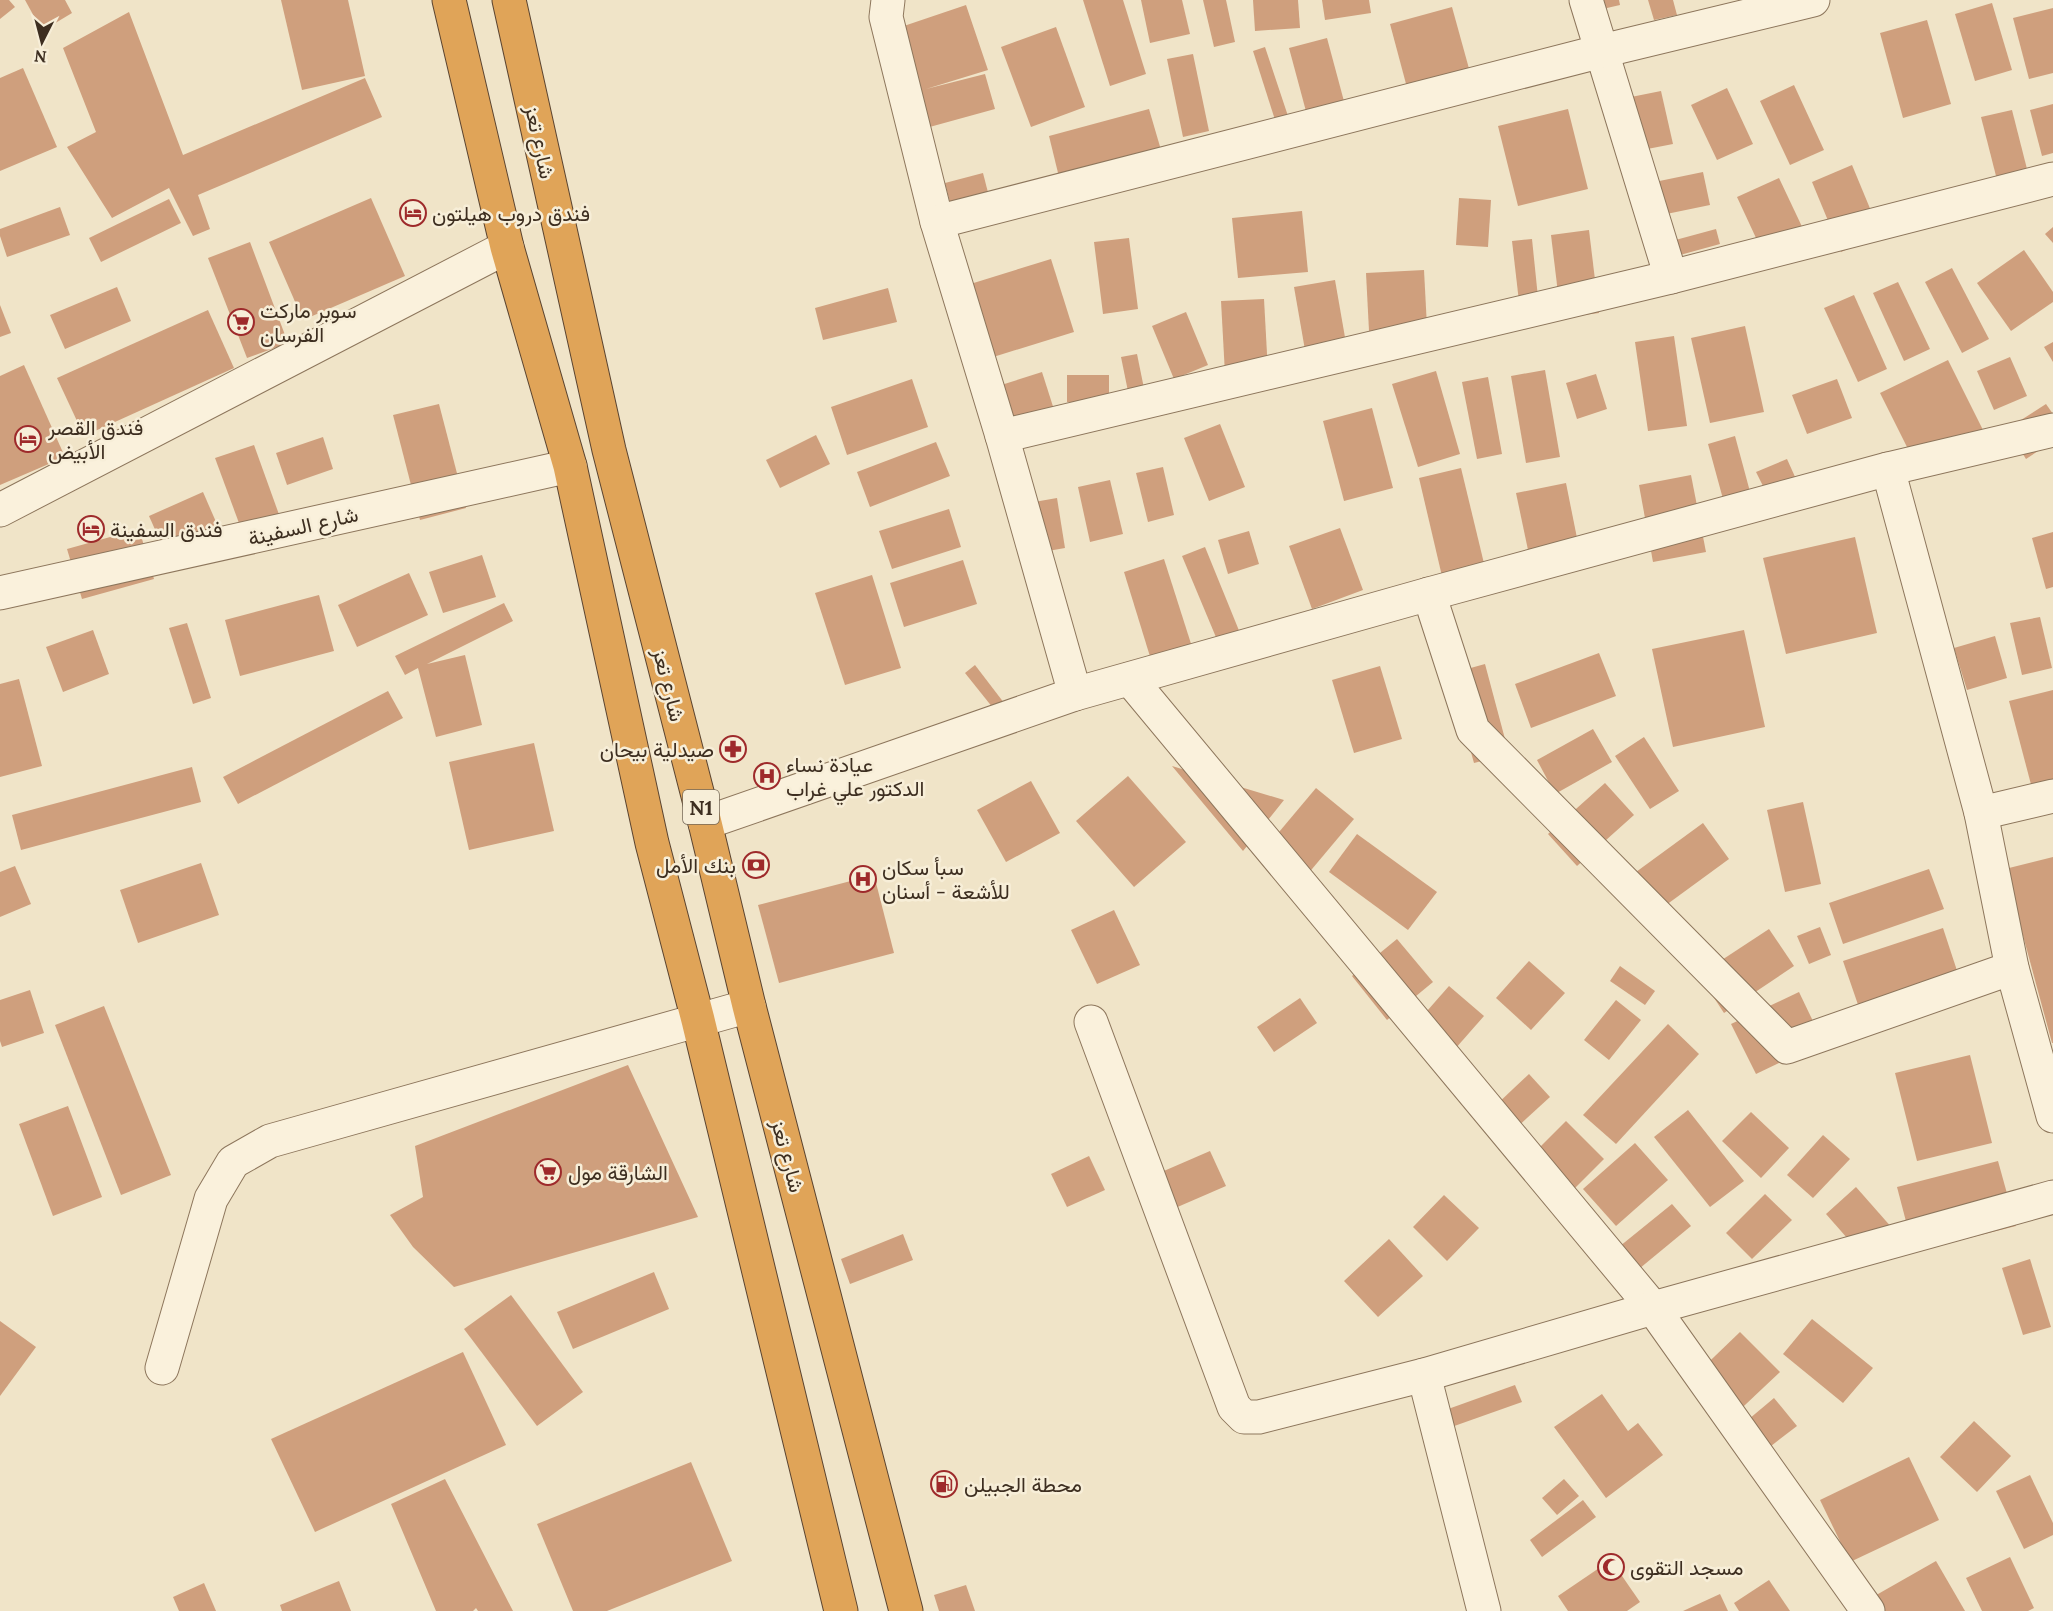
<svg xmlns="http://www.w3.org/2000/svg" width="2053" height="1611" font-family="Lora,Vazirmatn,serif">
	<rect width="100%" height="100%" fill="#f0e4c8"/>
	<g fill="#cf9f7d">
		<polygon points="0,0 9,0 15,7 0,19"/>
		<polygon points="25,0 65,0 72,13 42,31"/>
		<polygon points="281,0 348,0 365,76 302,90"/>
		<polygon points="1083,0 1123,0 1146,74 1110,86"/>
		<polygon points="1141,0 1182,0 1190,34 1150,43"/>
		<polygon points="1203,0 1226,0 1235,42 1214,47"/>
		<polygon points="1253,0 1298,0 1300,28 1255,31"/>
		<polygon points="1322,0 1369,0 1371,13 1325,20"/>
		<polygon points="1578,0 1619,0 1620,5 1581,14"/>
		<polygon points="1648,0 1673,0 1677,15 1654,20"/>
		<polygon points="1992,3 2012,70 1975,81 1955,14"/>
		<polygon points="966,5 988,70 926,89 985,74 995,109 926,128 895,29"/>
		<polygon points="1452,7 1476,94 1413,110 1390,24"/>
		<polygon points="2053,8 2053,73 2029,79 2013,18"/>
		<polygon points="129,12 183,155 365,78 382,117 198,195 210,229 193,236 169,188 112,218 67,147 96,132 63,48"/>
		<polygon points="1927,20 1951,104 1903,118 1880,33"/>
		<polygon points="1056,27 1085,107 1031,127 1001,47"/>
		<polygon points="1327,38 1345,105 1307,115 1289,48"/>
		<polygon points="1265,47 1290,122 1277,126 1253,51"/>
		<polygon points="1193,54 1209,131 1183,137 1167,59"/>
		<polygon points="23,68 57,147 0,171 0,78"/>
		<polygon points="1794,85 1824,150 1790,165 1760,101"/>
		<polygon points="1727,88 1753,144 1717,160 1691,105"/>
		<polygon points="1661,91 1673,144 1632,152 1621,99"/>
		<polygon points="2053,104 2053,153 2042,156 2030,110"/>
		<polygon points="1149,109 1161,150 1059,177 1049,136"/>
		<polygon points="1568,109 1588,189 1518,206 1498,126"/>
		<polygon points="2012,110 2027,169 1996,176 1981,117"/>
		<polygon points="1852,165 1881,235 1841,252 1812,182"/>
		<polygon points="1703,172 1710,205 1647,218 1640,185"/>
		<polygon points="983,173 993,212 955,222 945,183"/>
		<polygon points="1779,178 1805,233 1763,253 1737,197"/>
		<polygon points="371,198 405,276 303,320 269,242"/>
		<polygon points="1459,198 1491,200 1488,247 1456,245"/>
		<polygon points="169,199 181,223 101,262 89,238"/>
		<polygon points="60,207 70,235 7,257 0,236 0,229"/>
		<polygon points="1302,211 1308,272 1238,278 1232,218"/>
		<polygon points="2053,227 2053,243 2045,234"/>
		<polygon points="1716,229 1720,244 1651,263 1646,248"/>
		<polygon points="1589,230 1599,313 1561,318 1551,235"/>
		<polygon points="1129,238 1138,309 1103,314 1094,242"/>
		<polygon points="1532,239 1540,317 1521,319 1512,241"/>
		<polygon points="250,242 288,343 247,358 208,258"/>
		<polygon points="2024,250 2053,292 2053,302 2011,331 1977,283"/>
		<polygon points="1051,259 1074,332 974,363 951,290"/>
		<polygon points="1952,268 1989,339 1962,353 1925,282"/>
		<polygon points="1424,270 1427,327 1369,331 1366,273"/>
		<polygon points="1335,280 1350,366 1309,373 1294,287"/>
		<polygon points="1898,282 1930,349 1904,361 1873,293"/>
		<polygon points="117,287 131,321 65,349 50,315"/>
		<polygon points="888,288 897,322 823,340 815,308"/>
		<polygon points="1854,295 1887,369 1858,382 1824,308"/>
		<polygon points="1264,299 1268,372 1225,374 1221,301"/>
		<polygon points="0,305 11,333 0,337"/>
		<polygon points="208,310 234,368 84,436 57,378"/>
		<polygon points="1186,312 1208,365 1174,379 1152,326"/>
		<polygon points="1745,326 1764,412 1710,423 1691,338"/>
		<polygon points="1674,336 1687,426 1648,431 1635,342"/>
		<polygon points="2053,342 2053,362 2044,347"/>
		<polygon points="1137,354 1148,408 1132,411 1121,357"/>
		<polygon points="2010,357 2027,396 1994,410 1977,371"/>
		<polygon points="1948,360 1984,432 1916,465 1880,393"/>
		<polygon points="24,365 65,457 0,485 0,376"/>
		<polygon points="1545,370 1560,457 1526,463 1511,376"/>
		<polygon points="1436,371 1460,454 1418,467 1392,384"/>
		<polygon points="1042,372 1057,419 1013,433 998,386"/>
		<polygon points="1596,374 1607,409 1577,419 1566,383"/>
		<rect x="1067" y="375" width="42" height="27"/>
		<polygon points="1488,377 1502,454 1477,459 1462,382"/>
		<polygon points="912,379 928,427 847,455 831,407"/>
		<polygon points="1837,379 1852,418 1807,434 1792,395"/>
		<polygon points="439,404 466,508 420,520 393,415"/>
		<polygon points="2046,404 2053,414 2053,441 2026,459 2007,429"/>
		<polygon points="1372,408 1393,488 1344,501 1323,421"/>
		<polygon points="1220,424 1245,487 1209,501 1184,438"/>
		<polygon points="816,435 830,464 780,488 766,460"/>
		<polygon points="1735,436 1756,514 1729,521 1708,444"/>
		<polygon points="323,437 333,469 287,485 276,453"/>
		<polygon points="936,442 950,476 870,507 857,472"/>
		<polygon points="254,445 281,520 243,534 215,458"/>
		<polygon points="1787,459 1796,479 1766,492 1756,472"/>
		<polygon points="1163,467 1174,515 1148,522 1136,473"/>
		<polygon points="1461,468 1488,580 1445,589 1419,478"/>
		<polygon points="1691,475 1706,552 1653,562 1639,485"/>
		<polygon points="1110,480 1123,534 1090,542 1078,487"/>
		<polygon points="1566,483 1581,558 1532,569 1516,493"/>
		<polygon points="203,492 223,538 169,561 149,516"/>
		<polygon points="1057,498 1065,548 1025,555 1017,505"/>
		<polygon points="949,509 961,547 892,569 879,531"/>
		<polygon points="1340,528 1363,590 1312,609 1289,546"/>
		<polygon points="139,529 154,579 82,599 67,549"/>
		<polygon points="1249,531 1259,564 1228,574 1218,540"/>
		<polygon points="2053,532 2053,587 2046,589 2032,538"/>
		<polygon points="1855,537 1877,633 1786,654 1763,558"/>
		<polygon points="1205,547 1240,633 1218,642 1182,556"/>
		<polygon points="482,555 496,597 443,613 429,572"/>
		<polygon points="1164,559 1193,650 1152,663 1124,572"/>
		<polygon points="963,560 977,604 904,627 890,583"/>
		<polygon points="409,573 428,615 357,647 338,605"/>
		<polygon points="872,575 901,668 845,685 815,593"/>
		<polygon points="319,595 334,651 240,676 225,620"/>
		<polygon points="504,603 513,621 427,664 465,655 482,725 436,737 418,668 405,675 395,656"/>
		<polygon points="2040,617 2052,668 2022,675 2010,623"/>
		<polygon points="187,623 211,698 193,704 169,628"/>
		<polygon points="93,630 109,674 63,692 46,647"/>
		<polygon points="1744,630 1765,727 1673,747 1652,649"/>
		<polygon points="1995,636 2007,678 1967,690 1954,648"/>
		<polygon points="1599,653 1616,696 1531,728 1515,684"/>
		<polygon points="1485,664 1509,754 1474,763 1449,674"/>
		<polygon points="975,665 1014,716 1005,723 965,673"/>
		<polygon points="1380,666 1402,739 1354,753 1332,680"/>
		<polygon points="19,679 42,766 0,777 0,684"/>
		<polygon points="2053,690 2053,787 2033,792 2009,701"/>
		<polygon points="388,691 403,718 238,804 223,777"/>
		<polygon points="1593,729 1612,762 1555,794 1537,760"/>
		<polygon points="1644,737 1679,791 1650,809 1615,756"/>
		<polygon points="534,743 554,831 469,850 449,762"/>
		<polygon points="1172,766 1234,785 1284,800 1243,851"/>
		<polygon points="192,767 201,802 21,850 12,815"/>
		<polygon points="1128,776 1186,842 1134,887 1076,821"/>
		<polygon points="1031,781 1060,833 1006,862 977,810"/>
		<polygon points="1605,783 1634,815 1577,866 1548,834"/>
		<polygon points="1316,788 1354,819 1307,875 1269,844"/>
		<polygon points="1803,802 1821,884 1785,892 1767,810"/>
		<polygon points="1703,823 1729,859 1662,908 1636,872"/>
		<polygon points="1357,834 1437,892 1408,930 1329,872"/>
		<polygon points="2053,857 2053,1043 2052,1043 2005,869"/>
		<polygon points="201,863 219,915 138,943 120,890"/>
		<polygon points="15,866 31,904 0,917 0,872"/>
		<polygon points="1929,869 1944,909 1843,944 1829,903"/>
		<polygon points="874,875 894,953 779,983 758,905"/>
		<polygon points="1114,910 1140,965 1097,984 1071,930"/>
		<polygon points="1820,927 1831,955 1809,964 1797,936"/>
		<polygon points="1943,928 1965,995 1866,1028 1843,961"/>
		<polygon points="1769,929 1794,966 1724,1013 1699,975"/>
		<polygon points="1397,939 1433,982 1387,1020 1352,976"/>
		<polygon points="1529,961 1565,993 1531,1030 1496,998"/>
		<polygon points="1620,966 1655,991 1645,1005 1610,981"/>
		<polygon points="1449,986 1484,1016 1455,1049 1420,1019"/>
		<polygon points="30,990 44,1033 2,1047 0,1041 0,1000"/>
		<polygon points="1799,992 1823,1042 1756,1074 1731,1024"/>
		<polygon points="1300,998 1317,1023 1274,1052 1257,1027"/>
		<polygon points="1616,1000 1641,1020 1609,1060 1584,1040"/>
		<polygon points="104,1006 171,1175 121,1195 55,1025"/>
		<polygon points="1668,1024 1699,1054 1616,1144 1583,1115"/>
		<polygon points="1970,1055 1992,1143 1917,1161 1895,1073"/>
		<polygon points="628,1065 698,1217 454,1287 413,1247 390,1215 423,1197 415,1146"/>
		<polygon points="1529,1074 1550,1097 1516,1128 1495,1106"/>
		<polygon points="68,1106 102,1197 53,1216 19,1124"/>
		<polygon points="1688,1110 1744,1181 1710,1207 1654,1137"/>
		<polygon points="1751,1112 1789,1148 1761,1178 1722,1141"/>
		<polygon points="1566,1121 1604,1159 1565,1198 1527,1160"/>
		<polygon points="1823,1135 1850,1159 1813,1198 1787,1175"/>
		<polygon points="1635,1143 1668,1180 1616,1226 1583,1189"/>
		<polygon points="1210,1151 1226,1186 1166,1212 1150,1177"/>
		<polygon points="1089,1156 1105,1190 1067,1207 1051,1174"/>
		<polygon points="1998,1161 2016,1226 1914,1252 1897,1187"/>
		<polygon points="1856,1187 1893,1229 1862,1255 1826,1214"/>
		<polygon points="1765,1194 1792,1220 1752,1259 1726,1233"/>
		<polygon points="1444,1195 1479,1228 1447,1261 1413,1227"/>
		<polygon points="1672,1204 1691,1226 1628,1278 1609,1255"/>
		<polygon points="903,1234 913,1260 850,1284 841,1259"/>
		<polygon points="1389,1239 1423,1276 1378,1317 1344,1281"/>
		<polygon points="2030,1259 2051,1327 2023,1335 2002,1268"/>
		<polygon points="654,1272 669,1309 573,1349 557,1312"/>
		<polygon points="511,1295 583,1392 537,1426 464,1329"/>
		<polygon points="1812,1319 1873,1368 1843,1403 1783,1354"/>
		<polygon points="0,1321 36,1347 0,1396"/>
		<polygon points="1740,1332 1780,1372 1728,1421 1689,1381"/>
		<polygon points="463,1352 506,1445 315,1532 271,1439"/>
		<polygon points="1515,1385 1522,1402 1443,1430 1437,1413"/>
		<polygon points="1602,1394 1628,1431 1638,1423 1663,1455 1606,1498 1554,1427"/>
		<polygon points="1774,1398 1797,1426 1771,1446 1749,1419"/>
		<polygon points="1974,1421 2011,1456 1977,1492 1940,1457"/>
		<polygon points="1909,1457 1939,1520 1850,1562 1820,1500"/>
		<polygon points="691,1462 732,1561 607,1611 573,1611 537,1524"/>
		<polygon points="2030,1475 2053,1523 2053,1535 2024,1549 1996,1491"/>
		<polygon points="445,1479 513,1611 478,1611 476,1608 473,1611 436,1611 391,1504"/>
		<polygon points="1564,1479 1579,1496 1557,1515 1542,1498"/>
		<polygon points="1583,1500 1596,1517 1542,1557 1530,1540"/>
		<polygon points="2010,1557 2034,1608 2028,1611 1982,1611 1966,1578"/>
		<polygon points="1611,1560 1640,1602 1627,1611 1568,1611 1558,1596"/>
		<polygon points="1936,1561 1965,1611 1869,1611 1864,1602"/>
		<polygon points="1769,1580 1790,1611 1739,1611 1734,1603"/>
		<polygon points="339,1581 351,1611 282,1611 280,1605"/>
		<polygon points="204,1583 216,1611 179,1611 173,1597"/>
		<polygon points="966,1585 975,1611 939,1611 934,1595"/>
		<polygon points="1720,1594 1728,1611 1683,1611"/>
	</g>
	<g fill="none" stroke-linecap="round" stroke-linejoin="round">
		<defs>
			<g id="minor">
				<polyline points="888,0 886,17 937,222 1002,436 1075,694"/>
				<polyline points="1586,0 1671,277"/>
				<polyline points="937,222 1602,51 1813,0"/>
				<polyline points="1002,436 1671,277 2053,179"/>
				<polyline points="1888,469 1981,813 2012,968 2053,1116"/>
				<polyline points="0,510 507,247"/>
				<polyline points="0,593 570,466"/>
				<polyline points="1429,594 1473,730 1787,1047 2012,968"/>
				<polyline points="1130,679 1653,1308 1868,1611"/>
				<polyline points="1981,813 2053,796"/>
				<polyline points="705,823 1075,694 1429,594 1888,469 2053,430"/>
				<polyline points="1091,1022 1234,1407 1244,1417 1259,1417 1424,1375 1653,1308 2053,1197"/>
				<polyline points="162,1368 211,1199 233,1162 270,1141 749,1006"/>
				<polyline points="1424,1375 1484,1611"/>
			</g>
			<g id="highway">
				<polyline points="449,0 507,247 570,466 652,843 698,1020 841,1611"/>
				<polyline points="509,0 609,450 705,823 749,1006 906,1611"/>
			</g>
		</defs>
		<use href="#minor" stroke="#8d765c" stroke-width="35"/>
		<use href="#highway" stroke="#5b4430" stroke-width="35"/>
		<use href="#minor" stroke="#faf1dc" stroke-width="33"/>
		<use href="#highway" stroke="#e0a458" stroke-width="33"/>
	</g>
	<defs>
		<symbol id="hotel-ring" viewBox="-11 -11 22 22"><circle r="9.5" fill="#f7eed8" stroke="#9e2a2b" stroke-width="1.5"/><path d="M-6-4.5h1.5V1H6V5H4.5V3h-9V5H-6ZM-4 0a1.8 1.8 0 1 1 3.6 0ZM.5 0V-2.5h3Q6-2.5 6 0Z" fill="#9e2a2b"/></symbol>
		<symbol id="supermarket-ring" viewBox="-11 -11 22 22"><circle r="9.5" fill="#f7eed8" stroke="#9e2a2b" stroke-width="1.5"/><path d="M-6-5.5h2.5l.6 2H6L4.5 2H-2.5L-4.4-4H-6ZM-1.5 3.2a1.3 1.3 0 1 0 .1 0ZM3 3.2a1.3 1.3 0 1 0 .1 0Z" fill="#9e2a2b"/></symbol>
		<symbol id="pharmacy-ring" viewBox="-11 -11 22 22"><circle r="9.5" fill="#f7eed8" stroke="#9e2a2b" stroke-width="1.5"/><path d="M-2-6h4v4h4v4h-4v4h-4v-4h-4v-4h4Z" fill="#9e2a2b"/></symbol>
		<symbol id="hospital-ring" viewBox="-11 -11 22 22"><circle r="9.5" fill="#f7eed8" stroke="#9e2a2b" stroke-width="1.5"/><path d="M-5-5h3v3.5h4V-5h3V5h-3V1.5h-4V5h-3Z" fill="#9e2a2b"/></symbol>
		<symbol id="bank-ring" viewBox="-11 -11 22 22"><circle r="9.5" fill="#f7eed8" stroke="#9e2a2b" stroke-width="1.5"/><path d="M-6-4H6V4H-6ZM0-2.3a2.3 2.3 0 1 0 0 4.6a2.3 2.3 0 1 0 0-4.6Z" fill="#9e2a2b"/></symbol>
		<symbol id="fuel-ring" viewBox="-11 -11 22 22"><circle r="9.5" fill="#f7eed8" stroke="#9e2a2b" stroke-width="1.5"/><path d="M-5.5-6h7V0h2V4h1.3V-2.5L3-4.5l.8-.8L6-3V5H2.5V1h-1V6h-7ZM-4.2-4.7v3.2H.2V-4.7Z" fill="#9e2a2b"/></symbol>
		<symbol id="mosque-ring" viewBox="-11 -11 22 22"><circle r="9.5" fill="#f7eed8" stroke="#9e2a2b" stroke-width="1.5"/><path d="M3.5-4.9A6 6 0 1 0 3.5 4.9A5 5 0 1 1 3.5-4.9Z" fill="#9e2a2b"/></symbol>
	</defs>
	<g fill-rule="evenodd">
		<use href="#hotel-ring" x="398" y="198" width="30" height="30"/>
		<use href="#supermarket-ring" x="226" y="307" width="30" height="30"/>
		<use href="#hotel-ring" x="13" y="424" width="30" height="30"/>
		<use href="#hotel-ring" x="76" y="514" width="30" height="30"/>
		<use href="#pharmacy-ring" x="718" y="734" width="30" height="30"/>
		<use href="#hospital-ring" x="752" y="761" width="30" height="30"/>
		<use href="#bank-ring" x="741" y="850" width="30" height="30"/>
		<use href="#hospital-ring" x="848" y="864" width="30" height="30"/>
		<use href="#supermarket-ring" x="533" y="1157" width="30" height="30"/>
		<use href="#fuel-ring" x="929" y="1469" width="30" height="30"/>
		<use href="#mosque-ring" x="1596" y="1552" width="30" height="30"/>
	</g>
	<g text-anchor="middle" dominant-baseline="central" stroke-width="5" stroke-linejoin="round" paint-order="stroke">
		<rect fill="#f7eed8" stroke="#756857" stroke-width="1.5" x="683" y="790" width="36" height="34" rx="4.5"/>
		<g font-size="20" font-weight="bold" fill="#3d2e20">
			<text x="701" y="807">N1</text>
		</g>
		<g font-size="21" fill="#3d2e20" stroke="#f7eed8">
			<text transform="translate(540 142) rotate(78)">شارع تعز</text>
			<text transform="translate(303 526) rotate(-13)">شارع السفينة</text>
			<text transform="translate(669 685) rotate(76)">شارع تعز</text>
			<text transform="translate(788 1156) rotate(75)">شارع تعز</text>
		</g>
		<g font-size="21" fill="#3d2e20" stroke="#f7eed8" text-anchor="start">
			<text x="432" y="213">فندق دروب هيلتون</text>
			<text x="260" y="310">سوبر ماركت<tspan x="260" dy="24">الفرسان</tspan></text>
			<text x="48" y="427">فندق القصر<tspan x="48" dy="24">الأبيض</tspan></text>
			<text x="110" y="529">فندق السفينة</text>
			<text x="714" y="749" text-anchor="end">صيدلية بيحان</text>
			<text x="786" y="764">عيادة نساء<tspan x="786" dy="24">الدكتور علي غراب</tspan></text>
			<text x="736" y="865" text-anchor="end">بنك الأمل</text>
			<text x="882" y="867">سبأ سكان<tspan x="882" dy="24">للأشعة - أسنان</tspan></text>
			<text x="568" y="1172">الشارقة مول</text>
			<text x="964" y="1484">محطة الجبيلن</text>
			<text x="1630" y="1567">مسجد التقوى</text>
		</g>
	</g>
	<g transform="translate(42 42) rotate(186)" stroke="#f7eed8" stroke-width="4.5" paint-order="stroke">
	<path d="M0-4.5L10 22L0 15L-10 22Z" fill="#3d2e20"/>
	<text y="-9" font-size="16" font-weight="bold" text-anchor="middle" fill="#3d2e20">N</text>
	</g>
</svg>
